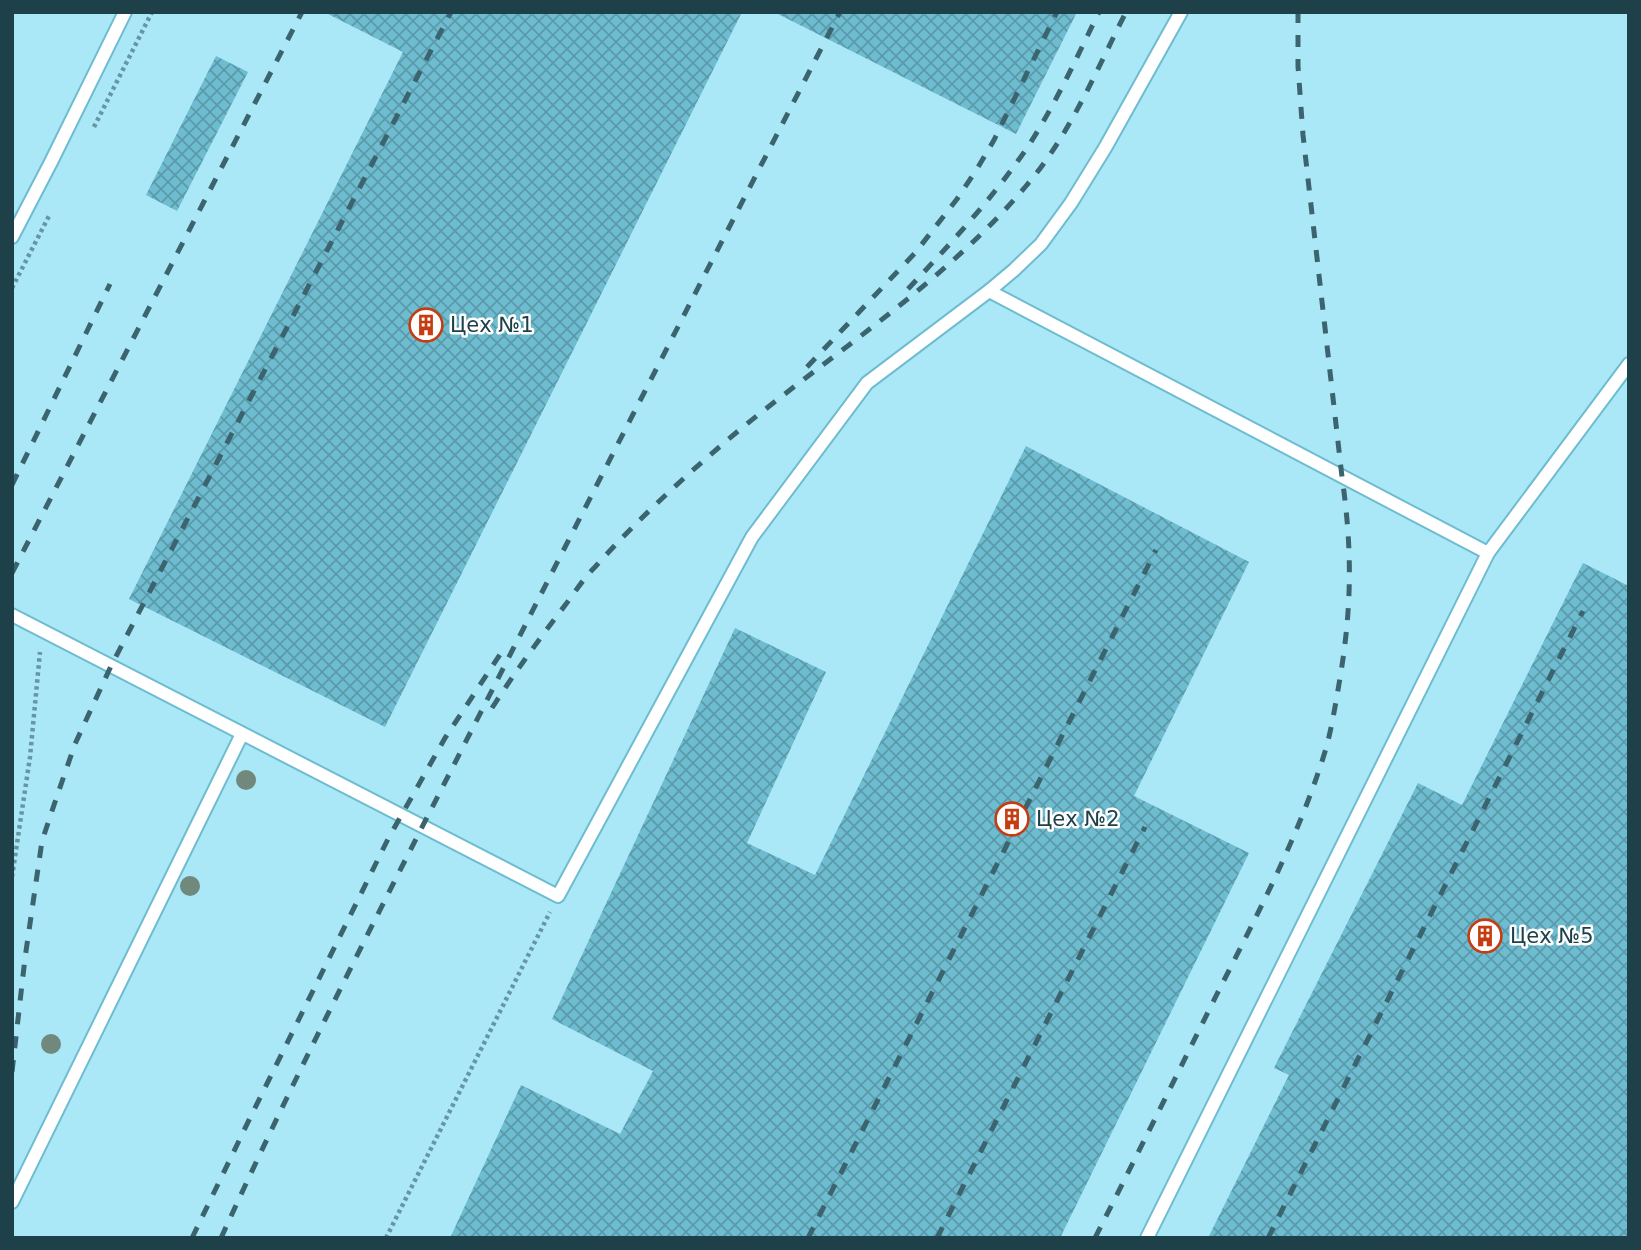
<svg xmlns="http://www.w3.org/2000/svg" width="1641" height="1250" font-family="'DejaVu Sans',sans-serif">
	<defs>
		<pattern id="building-cross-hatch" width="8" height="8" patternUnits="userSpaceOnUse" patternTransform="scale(1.75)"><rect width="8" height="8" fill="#6ebcd0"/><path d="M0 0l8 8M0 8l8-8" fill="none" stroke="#5a9aab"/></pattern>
	</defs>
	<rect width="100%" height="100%" fill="#aae8f8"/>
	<g fill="url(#building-cross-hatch)">
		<polygon points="324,12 742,12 385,727 129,599 403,52"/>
		<polygon points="774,12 1077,12 1016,134"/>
		<polygon points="216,56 248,72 177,211 146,195"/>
		<polygon points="1026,446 1249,562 1134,796 1249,853 1060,1238 450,1238 521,1085 620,1134 653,1071 552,1019 735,628 826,672 747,843 815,875"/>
		<polygon points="1583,563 1629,586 1629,1238 1208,1238 1289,1075 1274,1068 1418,783 1462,805"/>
	</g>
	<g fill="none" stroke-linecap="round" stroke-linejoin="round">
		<defs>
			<g id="service">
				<polyline points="1181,12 1105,148 1071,203 1041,244 1014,270 989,291 1488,553"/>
				<polyline points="12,237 51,162 125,12"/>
				<polyline points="12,615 558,896 752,537 867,383 989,291"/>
				<polyline points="12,1202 242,734"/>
				<polyline points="1147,1238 1488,553 1629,364"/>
			</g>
		</defs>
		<use href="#service" stroke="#6ebcd0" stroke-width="16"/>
		<g stroke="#6696a3" stroke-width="4.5" stroke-dasharray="3.5 3.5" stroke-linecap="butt">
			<polyline points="94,127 152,12"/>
			<polyline points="12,288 49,216"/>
			<polyline points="12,877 30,757 40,652"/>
			<polyline points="386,1238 550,912"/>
		</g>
		<use href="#service" stroke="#fff" stroke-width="12"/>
		<g stroke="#3c646e" stroke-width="5" stroke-dasharray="12 12" stroke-linecap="butt">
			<path d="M 908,289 C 951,243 994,197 1029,145 C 1056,103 1077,57 1099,12"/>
			<polyline points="807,367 915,253 957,199 977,169 994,140 1057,12"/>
			<polyline points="12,485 110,284"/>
			<polyline points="12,573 302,12"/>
			<path d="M 492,708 C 515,672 540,638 566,604 C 575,592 584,578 595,567 C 638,519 687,474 737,432 C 834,352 944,283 1026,186 C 1070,135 1096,71 1126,12"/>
			<polyline points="12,1072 25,958 42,841 57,796 75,744 111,666 451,12"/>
			<polyline points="192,1238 250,1118 388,839 445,738 503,650"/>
			<path d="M 221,1238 C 303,1058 394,882 484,706 C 602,474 721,243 840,12"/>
			<polyline points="808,1238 1156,550"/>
			<polyline points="937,1238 1145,827"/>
			<path d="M 1095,1238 C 1136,1157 1176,1077 1216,996 C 1257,915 1301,833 1327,745 C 1333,721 1337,696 1341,672 C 1352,603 1352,547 1342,477 L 1303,135 L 1298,66 L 1298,12"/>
			<polyline points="1268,1238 1583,611"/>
		</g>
	</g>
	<g fill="#71887c">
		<circle cx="246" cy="780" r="10"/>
		<circle cx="190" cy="886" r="10"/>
		<circle cx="51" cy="1044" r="10"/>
	</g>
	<defs>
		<symbol id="building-ring" viewBox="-11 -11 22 22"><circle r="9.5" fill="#fdfdfd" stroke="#c53c11" stroke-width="1.5"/><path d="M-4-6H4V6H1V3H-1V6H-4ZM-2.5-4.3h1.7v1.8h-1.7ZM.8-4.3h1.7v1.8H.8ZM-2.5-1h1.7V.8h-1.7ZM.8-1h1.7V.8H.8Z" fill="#c53c11"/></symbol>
	</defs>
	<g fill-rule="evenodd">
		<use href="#building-ring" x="407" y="306" width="38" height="38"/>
		<use href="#building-ring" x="993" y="800" width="38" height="38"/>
		<use href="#building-ring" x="1466" y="917" width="38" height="38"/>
	</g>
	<g text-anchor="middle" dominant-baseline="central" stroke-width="5" stroke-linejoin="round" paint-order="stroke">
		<g font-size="21" fill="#1e4048" stroke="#fdfdfd" text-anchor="start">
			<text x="450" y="325">Цех №1</text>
			<text x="1036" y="819">Цех №2</text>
			<text x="1510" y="936">Цех №5</text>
		</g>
	</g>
	<rect width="1641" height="1250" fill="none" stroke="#1e4048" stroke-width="28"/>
</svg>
